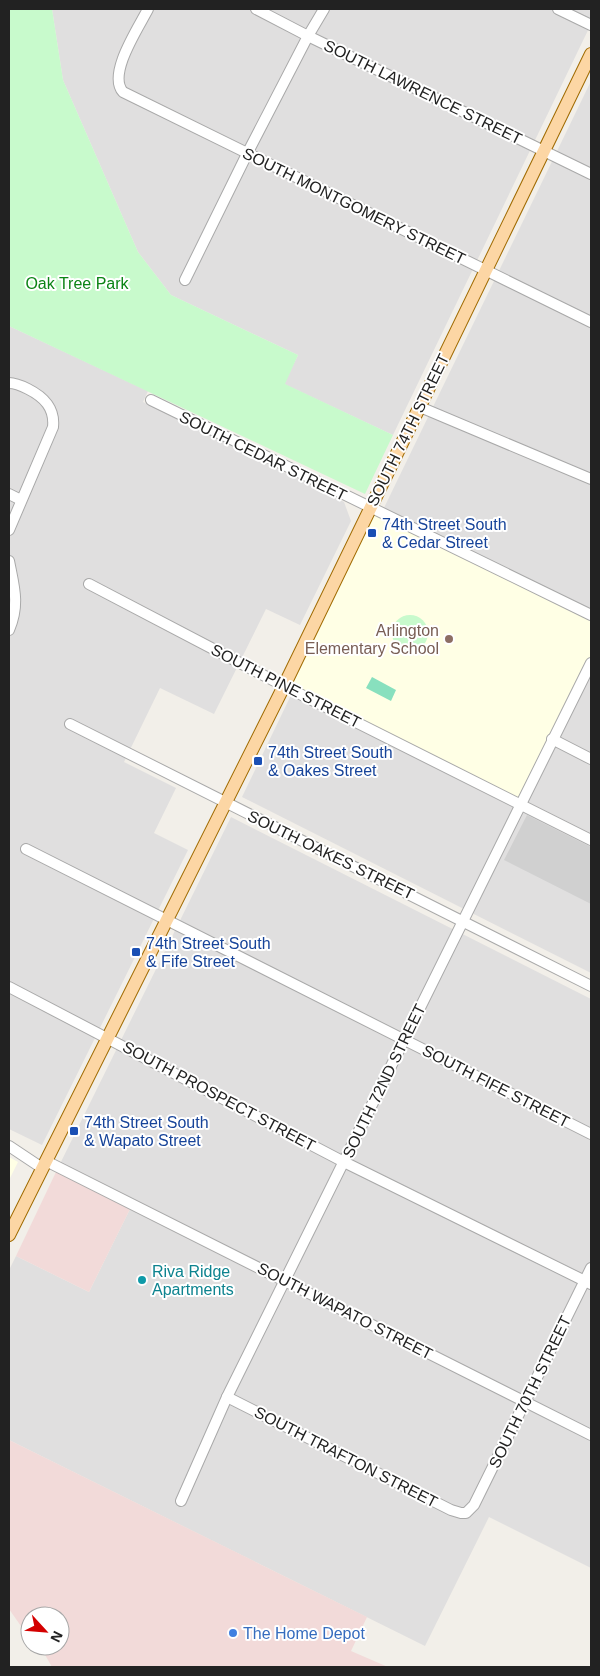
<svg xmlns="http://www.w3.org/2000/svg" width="600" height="1676" font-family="Helvetica,sans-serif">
	<rect width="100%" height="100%" fill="#f2efe9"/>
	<g fill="#e0dfdf">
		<polygon points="52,9 591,9 591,24 393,435 284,384 298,355 171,295 138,252 63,80"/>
		<polygon points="591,81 591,615 382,512"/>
		<polygon points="9,326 148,391 143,402 344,502 351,521 300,625 266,609 214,714 160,688 124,762 176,788 154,833 188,850 42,1145 9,1129"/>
		<polygon points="591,663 591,973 242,797 293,691"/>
		<polygon points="231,817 591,999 591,1568 489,1517 425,1646 9,1440 9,1270 16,1256 89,1292 130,1209 56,1172"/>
	</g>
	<g fill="#f2dad9">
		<polygon points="56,1172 130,1209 89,1292 16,1256"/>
		<polygon points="9,1440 367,1617 351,1651 388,1667 52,1667 44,1653 36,1646 60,1646 60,1616 30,1616 30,1639 9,1609"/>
	</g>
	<g fill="#ffffe5">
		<polygon points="371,508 591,615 591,663 520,805 284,686"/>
		<polygon points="9,1157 18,1162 9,1180"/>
	</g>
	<polygon fill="#d0d0d0" points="527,815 591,847 591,904 504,860"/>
	<g fill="#c8facc">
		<polygon points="9,9 52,9 63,80 138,252 171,295 298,355 285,384 393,435 365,494 9,326"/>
		<circle cx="410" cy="633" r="18"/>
	</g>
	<polygon fill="#88e0be" points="372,677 396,690 391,701 366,688"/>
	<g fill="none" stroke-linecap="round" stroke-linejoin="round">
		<defs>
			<g id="minor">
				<path d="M 148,9 C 139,27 107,74 123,92 L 591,322"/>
				<polyline points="256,9 308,36 591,174"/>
				<polyline points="558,9 591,25"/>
				<polyline points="185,280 247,154 308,36 324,9"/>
				<path d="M 9,383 C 16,383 22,386 28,389 C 44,397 55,408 53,427 L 9,530"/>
				<polyline points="151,400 591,615"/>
				<polyline points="420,407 591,479"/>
				<polyline points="9,494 21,500"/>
				<path d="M 9,561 C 14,587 20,604 9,630"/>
				<polyline points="89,584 284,686 591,840"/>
				<polyline points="70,724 591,986"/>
				<polyline points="552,739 591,759"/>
				<polyline points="26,849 591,1134"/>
				<polyline points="9,987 344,1162 591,1284"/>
				<polyline points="9,1146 42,1168"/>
				<polyline points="46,1161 591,1435"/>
				<polyline points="227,1397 451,1510 461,1513 466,1513 474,1505 591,1268"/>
				<polyline points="181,1501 227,1397 591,663"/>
			</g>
			<polyline id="major" points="9,1235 284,686 591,54"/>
		</defs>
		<use href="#minor" stroke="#a9a9a9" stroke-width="12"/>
		<use href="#major" stroke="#a06b00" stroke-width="14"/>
		<use href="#minor" stroke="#fff" stroke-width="10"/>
		<use href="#major" stroke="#fcd6a4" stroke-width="12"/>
	</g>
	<g fill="#1a4fb4" stroke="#fff" stroke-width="2">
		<rect x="367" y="528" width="10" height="10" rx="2.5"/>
		<rect x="253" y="756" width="10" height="10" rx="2.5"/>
		<rect x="131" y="947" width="10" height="10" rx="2.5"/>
		<rect x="69" y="1126" width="10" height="10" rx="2.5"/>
	</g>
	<circle fill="#8d6e63" stroke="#fff" stroke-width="2" cx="449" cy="639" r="5"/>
	<circle fill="#0f9aa8" stroke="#fff" stroke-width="2" cx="142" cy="1280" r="5"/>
	<circle fill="#3f7fe0" stroke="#fff" stroke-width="2" cx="233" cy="1633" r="5"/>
	<g text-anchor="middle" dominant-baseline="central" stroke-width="4" stroke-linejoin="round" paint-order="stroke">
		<g font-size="16" fill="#222" stroke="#fff">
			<text transform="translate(423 92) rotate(26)">SOUTH LAWRENCE STREET</text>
			<text transform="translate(354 206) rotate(26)">SOUTH MONTGOMERY STREET</text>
			<text transform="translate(408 430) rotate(-64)">SOUTH 74TH STREET</text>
			<text transform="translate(263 456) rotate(26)">SOUTH CEDAR STREET</text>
			<text transform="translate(286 686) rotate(27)">SOUTH PINE STREET</text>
			<text transform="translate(331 855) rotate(26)">SOUTH OAKES STREET</text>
			<text transform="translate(384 1081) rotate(-64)">SOUTH 72ND STREET</text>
			<text transform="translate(496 1086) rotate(27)">SOUTH FIFE STREET</text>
			<text transform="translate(219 1096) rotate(28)">SOUTH PROSPECT STREET</text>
			<text transform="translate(345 1311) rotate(27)">SOUTH WAPATO STREET</text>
			<text transform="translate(530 1392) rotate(-64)">SOUTH 70TH STREET</text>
			<text transform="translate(346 1457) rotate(27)">SOUTH TRAFTON STREET</text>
		</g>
		<g font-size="16" fill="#0c8416" stroke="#fff">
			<text x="77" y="283">Oak Tree Park</text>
		</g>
		<g font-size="16" fill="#164399" stroke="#fff" text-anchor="start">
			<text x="382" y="524">74th Street South<tspan x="382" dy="18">&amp; Cedar Street</tspan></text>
			<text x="268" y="752">74th Street South<tspan x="268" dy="18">&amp; Oakes Street</tspan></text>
			<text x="146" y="943">74th Street South<tspan x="146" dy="18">&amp; Fife Street</tspan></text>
			<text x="84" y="1122">74th Street South<tspan x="84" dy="18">&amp; Wapato Street</tspan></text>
		</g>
		<g font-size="16" fill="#785e54" stroke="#fff" text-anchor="end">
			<text x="439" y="630">Arlington<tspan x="439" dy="18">Elementary School</tspan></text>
		</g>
		<g font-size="16" fill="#0d838f" stroke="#fff" text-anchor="start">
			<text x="152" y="1271">Riva Ridge<tspan x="152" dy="18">Apartments</tspan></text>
		</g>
		<g font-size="16" fill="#366cbe" stroke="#fff" text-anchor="start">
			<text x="243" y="1633">The Home Depot</text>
		</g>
	</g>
	<rect width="600" height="1676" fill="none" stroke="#222222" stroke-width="20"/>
	<g transform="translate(45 1631) rotate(116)"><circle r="24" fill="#ffffff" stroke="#a7a7a7"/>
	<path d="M0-4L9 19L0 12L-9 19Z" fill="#d40000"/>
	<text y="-8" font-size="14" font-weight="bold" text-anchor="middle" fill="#222222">N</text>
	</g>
</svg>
